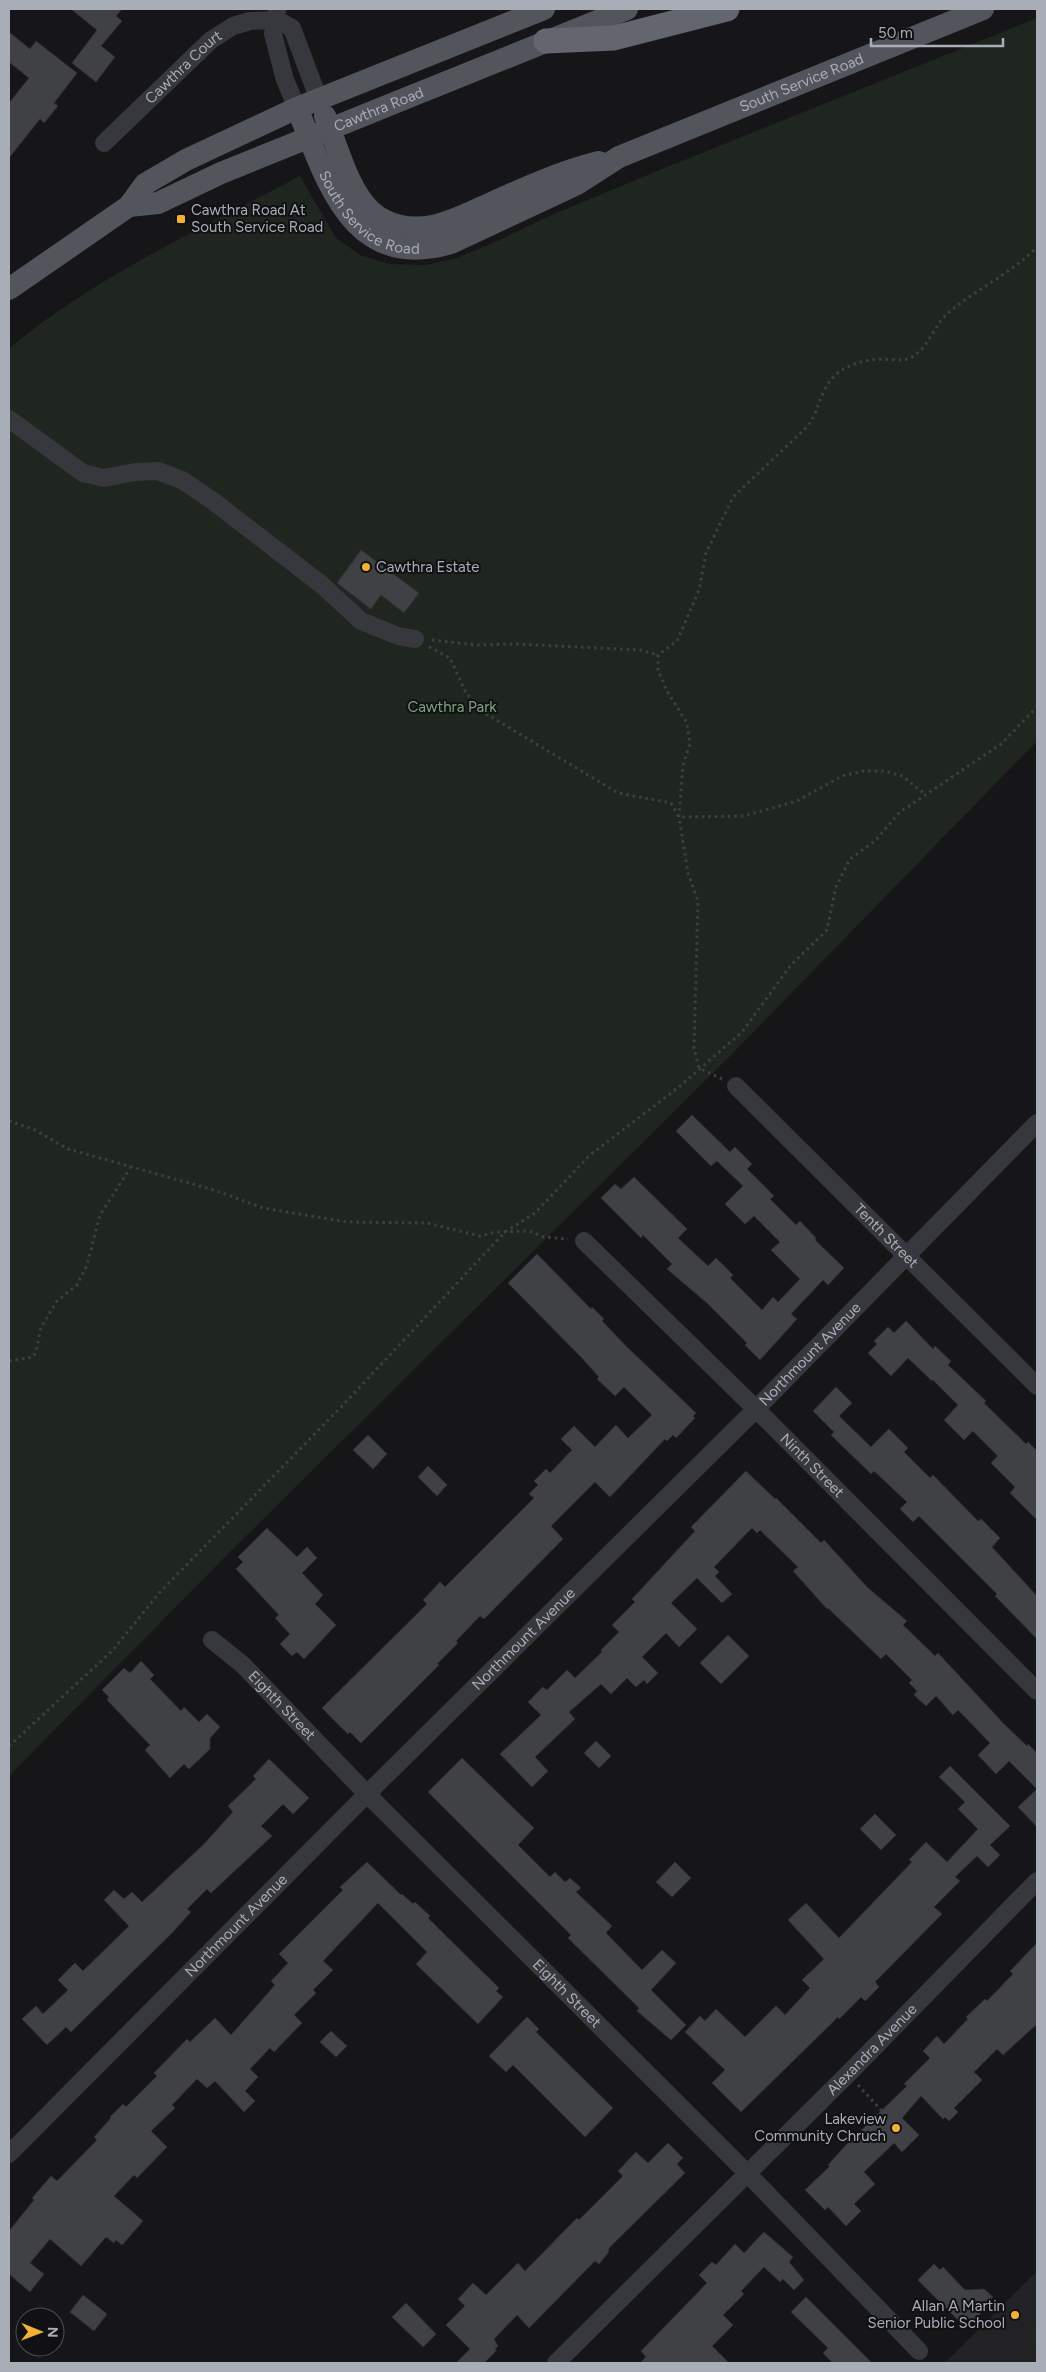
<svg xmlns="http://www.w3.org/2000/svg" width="1046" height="2372" font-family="Figtree,sans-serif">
	<rect width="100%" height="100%" fill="#161618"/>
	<polygon fill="#222225" points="1037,2271 1037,2363 944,2363 949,2359"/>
	<g fill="#1e261f">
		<path d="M 1037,18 L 1037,741 L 731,1055 L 229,1553 L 9,1776 L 9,348 C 97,276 200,229 300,176 L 336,238 L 360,255 L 389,264 L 426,265 L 457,258 L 502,239 L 547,217 L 657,171 Z"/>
		<polygon points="1037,2321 1037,2359 1024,2335"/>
	</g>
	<g fill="#404145" stroke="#303034">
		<polygon points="71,9 122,9 116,16 122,21 101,46 115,57 96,82 72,63 97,30"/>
		<polygon points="9,32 30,49 36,41 77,73 54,103 58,106 44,123 40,119 9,158 9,103 29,78 9,62"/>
		<polygon points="361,550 419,593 404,613 381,595 371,609 337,583"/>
		<polygon points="692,1115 730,1152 735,1147 752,1164 747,1169 774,1196 770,1199 796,1225 800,1221 816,1238 815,1240 844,1268 828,1285 823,1280 791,1314 797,1319 760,1360 745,1345 747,1343 707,1303 667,1269 672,1264 643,1235 641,1238 601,1198 615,1184 621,1189 634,1177 687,1229 678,1238 708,1266 716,1258 733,1275 730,1278 762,1310 773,1297 778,1302 800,1279 771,1250 780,1242 754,1216 745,1224 725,1204 743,1186 717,1161 711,1166 676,1131"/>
		<polygon points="537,1254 591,1309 592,1307 604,1319 602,1321 627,1347 696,1413 693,1416 695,1418 676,1438 673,1435 667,1441 665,1439 610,1497 595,1482 551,1526 563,1539 484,1619 480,1616 456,1641 458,1643 437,1664 439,1665 361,1743 350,1732 348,1734 322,1708 427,1604 423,1600 440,1582 445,1587 534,1498 529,1494 538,1485 534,1481 546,1469 550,1473 572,1450 561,1439 574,1426 595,1447 616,1425 628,1438 652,1415 624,1387 615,1396 597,1379 599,1377 580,1356 508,1283"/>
		<polygon points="906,1321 933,1349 935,1346 951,1361 948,1365 986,1401 984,1403 1026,1444 1028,1442 1037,1451 1037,1520 1010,1493 1015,1487 991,1463 998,1456 973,1431 964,1440 944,1420 958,1405 933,1380 932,1381 908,1358 891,1376 868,1353 877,1344 874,1341 888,1327 894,1333"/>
		<polygon points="836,1387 852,1403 839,1416 871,1447 889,1429 908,1448 904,1452 930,1478 933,1475 978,1521 981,1519 1000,1538 992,1547 1037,1596 1037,1639 995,1596 997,1594 919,1516 913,1522 900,1509 907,1502 874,1471 871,1474 831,1435 834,1432 813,1411"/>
		<polygon points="368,1435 387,1454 373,1469 353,1450"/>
		<polygon points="428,1466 447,1485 437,1496 418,1477"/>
		<polygon points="746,1471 775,1499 776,1498 821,1543 824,1540 868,1588 907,1621 903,1625 935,1656 938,1653 1004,1724 1027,1746 1028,1744 1037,1753 1037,1827 1018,1807 1037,1789 1009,1761 996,1774 978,1755 990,1743 958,1710 953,1715 936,1696 926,1706 914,1695 917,1691 909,1683 912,1680 886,1654 881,1659 828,1608 827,1609 793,1571 798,1567 760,1530 757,1533 752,1528 714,1567 719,1572 715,1576 732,1594 722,1603 697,1578 671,1603 697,1629 679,1647 666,1633 642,1657 658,1673 647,1684 644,1680 636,1687 627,1678 611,1694 601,1684 569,1712 575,1719 535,1757 548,1771 532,1787 500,1754 541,1715 528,1702 543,1687 547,1690 567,1670 575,1678 602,1652 601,1650 619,1632 612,1625 635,1602 632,1599 695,1531 691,1527"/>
		<polygon points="267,1528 297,1557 307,1547 317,1558 302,1573 323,1595 315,1604 336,1625 304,1659 297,1652 292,1656 280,1644 290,1634 275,1618 279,1615 236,1569 243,1562 238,1557"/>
		<polygon points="728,1635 749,1656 721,1684 700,1663"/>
		<polygon points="141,1661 154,1675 150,1679 181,1711 184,1707 199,1722 207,1714 220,1727 210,1738 210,1749 189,1769 184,1764 170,1778 145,1750 150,1745 107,1700 109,1697 102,1690 124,1668 130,1673"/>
		<polygon points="596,1741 611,1756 599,1768 584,1753"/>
		<polygon points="462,1758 534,1828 518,1845 550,1877 555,1872 565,1882 570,1878 581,1888 576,1892 612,1926 606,1933 642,1970 662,1950 676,1963 651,1990 686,2025 671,2040 637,2011 639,2008 568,1938 571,1935 428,1792"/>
		<polygon points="269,1759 309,1798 293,1814 283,1804 261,1826 272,1836 211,1893 207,1889 187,1909 191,1912 172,1933 71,2032 66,2027 47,2045 22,2019 36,2006 43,2014 68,1990 58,1980 75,1963 83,1971 129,1926 104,1900 114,1890 124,1899 132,1892 142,1902 203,1845 233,1812 228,1806 256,1779 253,1776"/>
		<polygon points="950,1766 1010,1826 990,1845 1000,1855 988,1867 977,1856 955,1877 960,1881 934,1907 942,1914 875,1982 879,1987 865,2001 861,1997 839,2019 838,2017 741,2112 712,2083 725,2070 685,2032 700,2016 705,2021 716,2009 745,2037 776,2006 785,2015 810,1988 802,1980 824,1959 788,1920 806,1903 839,1938 912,1862 909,1860 926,1842 947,1862 978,1829 958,1809 965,1802 939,1777"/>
		<polygon points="875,1814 896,1835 881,1850 860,1829"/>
		<polygon points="367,1862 401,1895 402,1894 413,1904 415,1902 430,1916 428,1918 441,1931 499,1988 496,1991 503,1997 478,2024 416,1964 427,1952 378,1903 323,1961 333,1970 313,1990 316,1993 294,2015 302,2023 274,2052 270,2048 250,2069 258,2077 245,2091 255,2101 244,2112 215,2081 207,2088 197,2079 172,2105 175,2108 151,2131 167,2147 137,2178 134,2175 114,2196 143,2221 122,2245 116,2240 114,2243 106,2237 81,2266 50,2239 30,2263 44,2274 30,2292 9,2274 9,2231 34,2200 32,2198 51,2176 57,2181 97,2140 94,2137 111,2118 110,2117 123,2104 126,2107 157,2076 154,2073 187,2039 190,2042 215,2018 231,2035 275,1985 271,1981 288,1963 279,1954 343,1890 340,1887"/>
		<polygon points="675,1862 691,1878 672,1897 656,1882"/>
		<polygon points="1037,1943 1037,2024 1003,2055 997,2049 974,2072 982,2080 954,2108 958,2112 949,2121 945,2117 943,2119 921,2096 902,2118 919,2135 902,2152 894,2143 864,2172 875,2184 854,2204 861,2211 846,2226 828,2207 825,2210 805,2190 830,2166 828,2165 845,2146 907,2086 904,2084 930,2058 923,2051 937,2036 944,2044 968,2019 966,2017 985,1999 987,2001 1013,1974 1010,1971"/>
		<polygon points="527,2017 539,2029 536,2032 613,2108 585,2137 513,2065 506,2072 489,2056"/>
		<polygon points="331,2031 347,2046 336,2057 320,2042"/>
		<polygon points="668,2143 683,2158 677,2164 685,2173 609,2248 608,2253 599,2264 595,2261 529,2328 517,2315 494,2339 498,2346 495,2349 496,2351 484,2363 456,2363 470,2349 446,2325 465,2306 458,2299 473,2283 486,2295 518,2263 525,2271 577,2218 579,2220 623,2176 618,2171 636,2152 648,2163"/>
		<polygon points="764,2232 793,2257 789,2262 804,2280 794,2290 783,2279 780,2282 764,2267 741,2291 744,2294 723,2315 733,2325 712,2346 729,2363 640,2363 646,2357 641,2351 707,2283 699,2275 712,2262 716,2265 735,2244 744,2253"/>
		<polygon points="934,2264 940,2270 943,2267 965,2290 984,2289 993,2297 986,2303 988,2306 966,2328 918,2280"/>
		<polygon points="83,2295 107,2314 94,2331 70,2312"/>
		<polygon points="806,2297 872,2363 833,2363 823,2353 828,2348 791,2312"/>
		<polygon points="406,2303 436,2334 423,2347 392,2317"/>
	</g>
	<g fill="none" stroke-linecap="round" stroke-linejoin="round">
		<g stroke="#3d3f44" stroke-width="3" stroke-dasharray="2.5 4" stroke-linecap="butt">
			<polyline points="432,640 475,645 517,644 640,650 658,655"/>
			<polyline points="429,647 450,658 466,693 483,712 618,793 671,803 679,817 744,816 797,801 842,776 863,771 885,771 902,776 926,795"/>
			<path d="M 722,1079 L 699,1068 L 694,1048 L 698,901 L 688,873 L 679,817 L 683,765 L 690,744 L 687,723 L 667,691 L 658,670 L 658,655 L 677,641 L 699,590 L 706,553 L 733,497 L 807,427 C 818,412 816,407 823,393 C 833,371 849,364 870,360 C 880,358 902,361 908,359 C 929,350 932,327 948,313 C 976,289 1011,274 1037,247"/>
			<polyline points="9,1121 35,1130 68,1149 214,1190 263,1208 347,1222 427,1223 480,1236 496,1232 529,1231 544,1237 568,1239"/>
			<polyline points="9,1361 33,1357 36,1352 41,1327 57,1301 77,1285 87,1265 100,1215 130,1168"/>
			<polyline points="9,1746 112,1651 161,1591 343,1405 505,1232 535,1213 590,1155 679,1087 742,1032 791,965 827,930 836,887 850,859 875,841 900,812 1001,744 1037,707"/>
			<polyline points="858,2085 882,2111"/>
		</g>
		<g stroke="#37383d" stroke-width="18">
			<polyline points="277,10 273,34 285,80 297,108"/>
			<path id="s1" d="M 104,143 L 211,40 L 233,26 L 250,21 L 277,20 L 292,28 L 319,100"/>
			<polyline points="9,419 83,473 104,478 135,472 158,471 182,480 213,501 322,585 361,621 398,636 415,639"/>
			<path id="s2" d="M 736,1086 L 1037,1386"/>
			<path id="s3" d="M 584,1241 L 756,1409 L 1037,1691"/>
			<path id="s4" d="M 212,1640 L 243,1665 L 367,1794 L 746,2172 L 919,2351"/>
			<path id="s5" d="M 9,2154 L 367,1794 L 756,1409 L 1037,1123"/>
			<path id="s6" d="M 556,2363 L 848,2074 L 1037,1881"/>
		</g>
		<g stroke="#53555c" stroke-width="22">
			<path id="s7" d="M 297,108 C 327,180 351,273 451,243 L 577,184 L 619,157 L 983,9"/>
			<path d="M 325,116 C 337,145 348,190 371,211 C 387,226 411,230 432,226 C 450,223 468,213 485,206 C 522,189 559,172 599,162"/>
			<path id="s8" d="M 129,206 L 158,203 L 221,173 L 627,9"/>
			<polyline points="9,289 129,206 145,184 186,160 297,108 544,9"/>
		</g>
		<polyline stroke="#63666e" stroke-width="25" points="546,41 614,38 727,9"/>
	</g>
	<g fill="#f2b134" stroke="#111113" stroke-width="2">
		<rect x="176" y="214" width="10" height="10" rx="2.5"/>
		<circle cx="366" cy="567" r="5"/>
		<circle cx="896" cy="2128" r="5"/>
		<circle cx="1015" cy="2315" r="5"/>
	</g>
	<g text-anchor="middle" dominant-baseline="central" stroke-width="4" stroke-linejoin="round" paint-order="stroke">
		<g font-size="15" fill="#a8adb8" stroke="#111113">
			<text stroke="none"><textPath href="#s1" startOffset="110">Cawthra Court</textPath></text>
			<text stroke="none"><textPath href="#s7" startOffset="619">South Service Road</textPath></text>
			<text stroke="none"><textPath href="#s8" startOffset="269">Cawthra Road</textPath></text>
			<text stroke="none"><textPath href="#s7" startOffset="135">South Service Road</textPath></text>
			<text stroke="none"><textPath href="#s2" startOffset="212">Tenth Street</textPath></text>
			<text stroke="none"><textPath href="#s5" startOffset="1132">Northmount Avenue</textPath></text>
			<text stroke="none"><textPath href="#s3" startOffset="320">Ninth Street</textPath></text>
			<text stroke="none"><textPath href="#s5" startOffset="728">Northmount Avenue</textPath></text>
			<text stroke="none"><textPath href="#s4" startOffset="96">Eighth Street</textPath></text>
			<text stroke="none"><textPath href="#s5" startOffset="322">Northmount Avenue</textPath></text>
			<text stroke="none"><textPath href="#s4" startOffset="501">Eighth Street</textPath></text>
			<text stroke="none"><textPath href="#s6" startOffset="445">Alexandra Avenue</textPath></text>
		</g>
		<g font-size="15" fill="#a8adb8" stroke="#111113" text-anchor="start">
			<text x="191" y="210">Cawthra Road At<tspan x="191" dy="17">South Service Road</tspan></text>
			<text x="376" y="567">Cawthra Estate</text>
			<text x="886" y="2119" text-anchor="end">Lakeview<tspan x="886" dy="17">Community Chruch</tspan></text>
			<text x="1005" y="2306" text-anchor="end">Allan A Martin<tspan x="1005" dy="17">Senior Public School</tspan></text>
		</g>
		<g font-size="15" fill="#7fa381" stroke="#111113">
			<text x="452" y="707">Cawthra Park</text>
		</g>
	</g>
	<rect width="1046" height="2372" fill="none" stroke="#a8adb8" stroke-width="20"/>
	<g transform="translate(40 2332) rotate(91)"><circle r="24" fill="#111113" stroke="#4d4f55"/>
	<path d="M0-4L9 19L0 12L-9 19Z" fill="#f2b134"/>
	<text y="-8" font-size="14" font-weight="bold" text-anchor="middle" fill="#a8adb8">N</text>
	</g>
	<path d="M871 38v8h132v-8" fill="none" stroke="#a8adb8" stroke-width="2.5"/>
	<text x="878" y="38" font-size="15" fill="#a8adb8" stroke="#111113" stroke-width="4" paint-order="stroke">50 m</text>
</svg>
